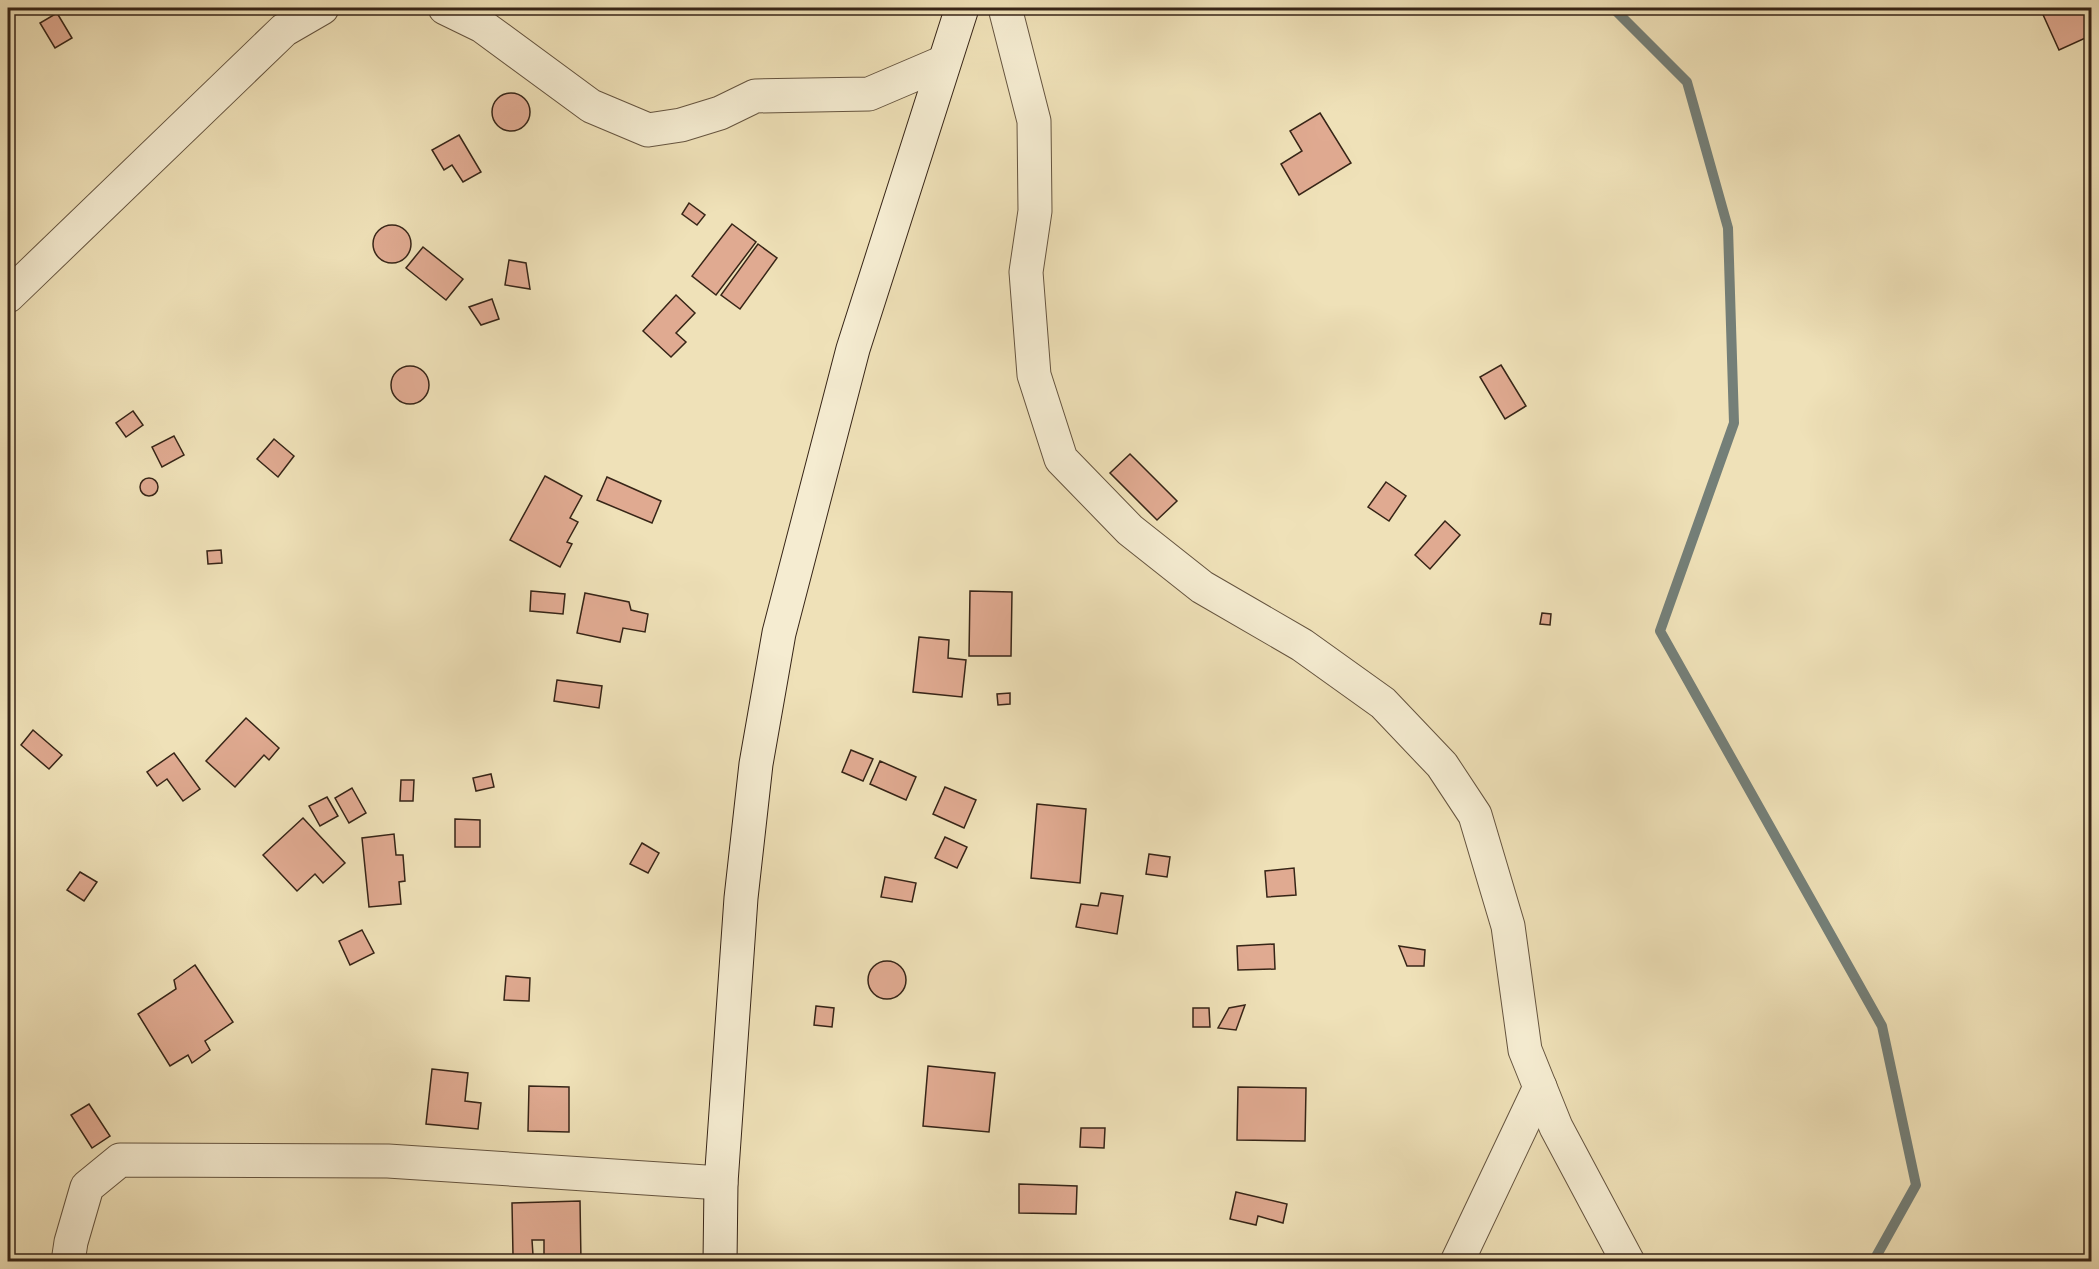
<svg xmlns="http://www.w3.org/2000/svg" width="2099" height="1269" font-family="'EB Garamond',serif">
	<rect width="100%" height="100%" fill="#efe1b8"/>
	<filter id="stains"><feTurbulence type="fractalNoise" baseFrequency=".00333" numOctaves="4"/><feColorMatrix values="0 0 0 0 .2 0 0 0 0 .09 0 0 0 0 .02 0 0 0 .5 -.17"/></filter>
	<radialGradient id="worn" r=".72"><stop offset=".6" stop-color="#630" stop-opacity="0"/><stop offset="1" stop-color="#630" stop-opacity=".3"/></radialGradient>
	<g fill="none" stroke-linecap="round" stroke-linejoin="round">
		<polyline stroke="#747f78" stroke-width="10" points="1613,8 1687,82 1728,228 1734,423 1660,631 1882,1026 1916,1185 1873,1262"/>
	</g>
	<g fill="#e0aa91" stroke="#372517" stroke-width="1.5">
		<polygon points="2040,8 2092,8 2092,35 2059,50"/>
		<polygon points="57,13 72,38 55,48 40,23"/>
		<circle cx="511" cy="112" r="19"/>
		<polygon points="1320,113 1351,163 1299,195 1281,164 1302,151 1290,131"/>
		<polygon points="459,135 481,172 463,182 452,165 444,170 432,150"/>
		<polygon points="689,203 705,215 697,225 682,214"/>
		<polygon points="732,224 756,242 716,295 692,276"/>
		<circle cx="392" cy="244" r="19"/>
		<polygon points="758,244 777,258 740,309 721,295"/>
		<polygon points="423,247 463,279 446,300 406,268"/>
		<polygon points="509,260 526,263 530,289 505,285"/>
		<polygon points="676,295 695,313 676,333 686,342 671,357 643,331"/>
		<polygon points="492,299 499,319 481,325 469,307"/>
		<polygon points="1501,365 1526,406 1505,419 1480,377"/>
		<circle cx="410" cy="385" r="19"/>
		<polygon points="133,411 143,425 126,437 116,423"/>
		<polygon points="174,436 184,455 162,467 152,447"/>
		<polygon points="274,439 294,456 278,477 257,459"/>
		<polygon points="1130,454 1177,501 1157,520 1110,473"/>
		<polygon points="545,476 582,496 570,518 578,522 567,542 572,544 560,567 510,540"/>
		<polygon points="607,477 661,501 652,523 597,500"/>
		<circle cx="149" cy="487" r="9"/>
		<polygon points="1386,482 1406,496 1389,521 1368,507"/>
		<polygon points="1445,521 1460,535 1430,569 1415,555"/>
		<polygon points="8,538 12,548 8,561"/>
		<polygon points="221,550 222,563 208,564 207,551"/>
		<polygon points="531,591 565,594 563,614 530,611"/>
		<polygon points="970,591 1012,592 1011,656 969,656"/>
		<polygon points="585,593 629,602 631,610 648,614 645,632 623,628 620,642 577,633"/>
		<polygon points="1542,613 1551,614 1550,625 1540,624"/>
		<polygon points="919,637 949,640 948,658 966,660 962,697 913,692"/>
		<polygon points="557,680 602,686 599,708 554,701"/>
		<polygon points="1010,693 1010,704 998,705 997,694"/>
		<polygon points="246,718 279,748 269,760 264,755 235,787 206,761"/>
		<polygon points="33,730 62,755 49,769 21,745"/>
		<polygon points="851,750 873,759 863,781 842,772"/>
		<polygon points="174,753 200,789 183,801 167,779 157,786 147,772"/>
		<polygon points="880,761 916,777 906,800 870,784"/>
		<polygon points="491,774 494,787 476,791 473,778"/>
		<polygon points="401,780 414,780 413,801 400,801"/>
		<polygon points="945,787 976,800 964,828 933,814"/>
		<polygon points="352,788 366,813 349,823 335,798"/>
		<polygon points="327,797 338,816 320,826 309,806"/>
		<polygon points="1037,804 1086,809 1080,883 1031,878"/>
		<polygon points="303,818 345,863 323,883 315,874 297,891 263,855"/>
		<polygon points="455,819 480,820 480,847 455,847"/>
		<polygon points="394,834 396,855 403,855 405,881 399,882 401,904 369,907 362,838"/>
		<polygon points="945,837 967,847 957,868 935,858"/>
		<polygon points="642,843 659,853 648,873 630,864"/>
		<polygon points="1149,854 1170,857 1167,877 1146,874"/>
		<polygon points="1294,868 1296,895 1267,897 1265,871"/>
		<polygon points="80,872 97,882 84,901 67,890"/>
		<polygon points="885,877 916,883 912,902 881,897"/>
		<polygon points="1101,893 1123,896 1117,934 1076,927 1081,904 1098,906"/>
		<polygon points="362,930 374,953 350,965 339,941"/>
		<polygon points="1274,944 1275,969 1238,970 1237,946"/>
		<polygon points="1399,946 1425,950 1424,966 1407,966"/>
		<circle cx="887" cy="980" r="19"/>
		<polygon points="195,965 233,1022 205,1041 210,1050 192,1063 188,1055 170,1066 138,1014 176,989 174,980"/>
		<polygon points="506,976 530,978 529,1001 504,1000"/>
		<polygon points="1245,1005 1236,1030 1218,1028 1229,1008"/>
		<polygon points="816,1006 834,1008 832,1027 814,1025"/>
		<polygon points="1193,1008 1209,1008 1210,1027 1193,1027"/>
		<polygon points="928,1066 995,1073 989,1132 923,1126"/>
		<polygon points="432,1069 468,1073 465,1101 481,1103 478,1129 426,1124"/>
		<polygon points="529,1086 569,1087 569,1132 528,1131"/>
		<polygon points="1238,1087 1306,1088 1305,1141 1237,1140"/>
		<polygon points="89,1104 110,1136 92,1148 71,1115"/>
		<polygon points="1081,1128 1105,1128 1104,1148 1080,1147"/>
		<polygon points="1019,1184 1077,1186 1076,1214 1019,1213"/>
		<polygon points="1236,1192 1287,1204 1283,1223 1258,1216 1256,1225 1230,1219"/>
		<polygon points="580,1201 581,1262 544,1262 544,1240 532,1240 533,1255 513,1255 512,1203"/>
	</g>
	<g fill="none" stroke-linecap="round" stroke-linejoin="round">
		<defs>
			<g id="street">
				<polyline points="445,8 482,26 591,106 648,130 681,125 720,113 755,96 869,94 944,62"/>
				<polyline points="1005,8 1034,121 1035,211 1026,272 1034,375 1061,459 1130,530 1202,587 1302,645 1383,703 1442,765 1475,815 1508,926 1525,1050 1556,1127 1628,1262"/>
				<polyline points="8,296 284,30 322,8"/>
				<polyline points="68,1262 71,1242 87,1187 120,1160 388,1161 721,1183"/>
				<polyline points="1457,1262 1540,1087"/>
			</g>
			<polyline id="secondary" points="720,1262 721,1183 741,898 756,764 779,633 853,349 962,8"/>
		</defs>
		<use href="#street" stroke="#65543f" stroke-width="35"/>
		<use href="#secondary" stroke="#372517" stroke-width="35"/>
		<use href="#street" stroke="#f5ecd1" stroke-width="33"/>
		<use href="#secondary" stroke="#f5ecd1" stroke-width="33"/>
	</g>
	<rect width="2099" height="1269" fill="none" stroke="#efe1b8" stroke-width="30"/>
	<rect x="9" y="9" width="2081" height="1251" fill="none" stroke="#372517" stroke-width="3"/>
	<rect x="15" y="15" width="2069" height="1239" fill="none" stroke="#372517" stroke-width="1.5"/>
	<rect width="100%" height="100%" filter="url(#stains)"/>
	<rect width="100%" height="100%" fill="url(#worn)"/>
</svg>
